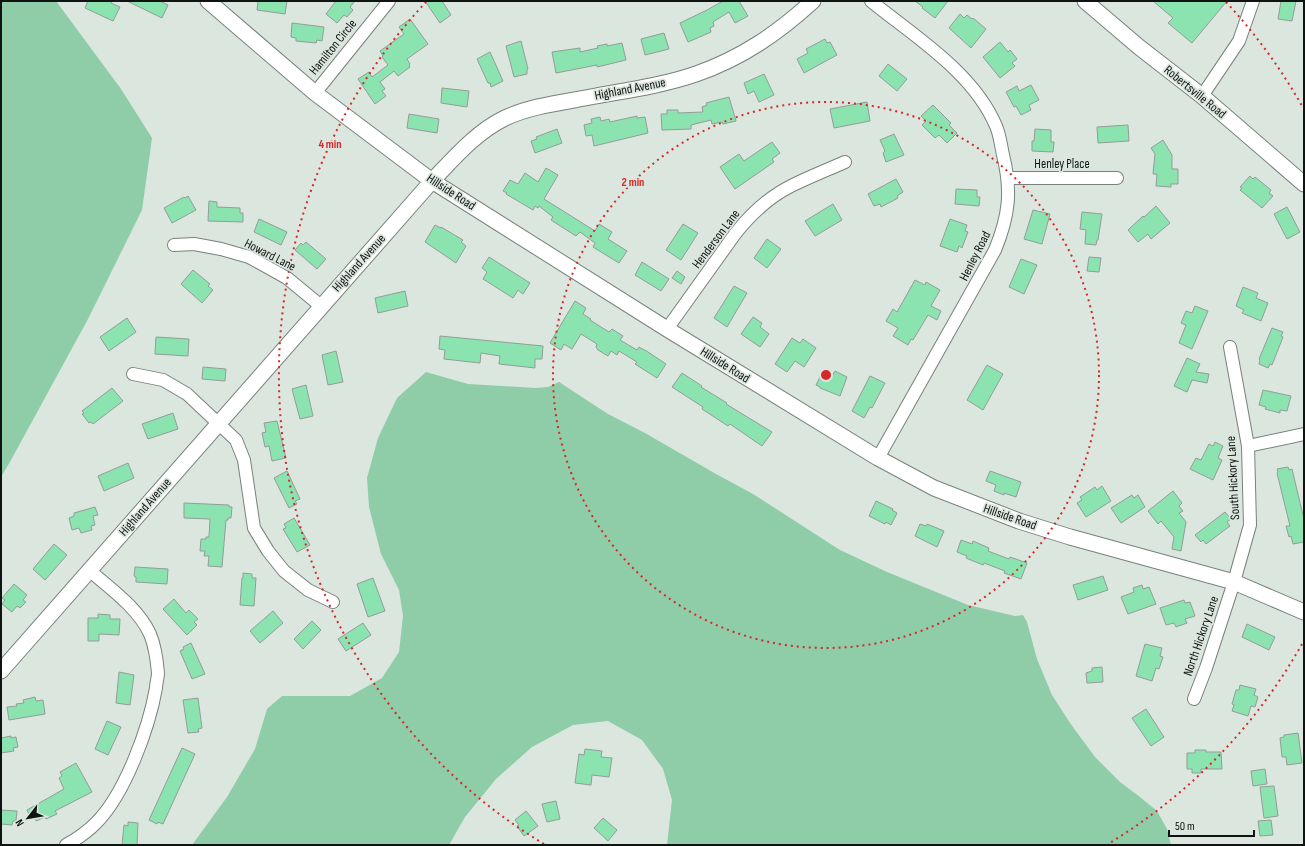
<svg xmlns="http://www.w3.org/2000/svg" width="1305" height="846" font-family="'Sofia Sans Condensed',sans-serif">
	<rect width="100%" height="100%" fill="#dbe6df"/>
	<g fill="#8ecda7">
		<polygon points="1,1 56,1 121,89 152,138 142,210 88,319 11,460 1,477"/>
		<polygon points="426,372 468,384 536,388 548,387 559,382 608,414 645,433 716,474 753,494 840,550 887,572 968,605 1015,616 1023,615 1027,622 1037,659 1052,695 1070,723 1095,757 1120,782 1140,797 1157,811 1167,829 1171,845 667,845 672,800 663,769 642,740 608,721 573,725 532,747 496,779 465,817 449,845 192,845 227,797 255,749 267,709 282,696 350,696 382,678 399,652 403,616 399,590 381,554 369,507 367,478 378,438 397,398"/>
	</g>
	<g fill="#8be4b0" stroke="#939d97">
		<polygon points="88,1 112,1 111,3 120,7 113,21 85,8"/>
		<polygon points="127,1 160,1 168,5 162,18"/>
		<polygon points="258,1 287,1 285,14 257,10"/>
		<polygon points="336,1 355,1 350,7 353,10 347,17 344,15 337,23 326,14"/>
		<polygon points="425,1 442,1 451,15 440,23"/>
		<polygon points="723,1 739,1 748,16 735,23 729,12 713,22 714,26 710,28 711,32 688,42 680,23 707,10"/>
		<polygon points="915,1 948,1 935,18 922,8 923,7"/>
		<polygon points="1153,1 1227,1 1192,43 1168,23 1173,18"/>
		<polygon points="1281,1 1296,1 1292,21 1278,19"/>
		<polygon points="960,14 964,18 967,15 972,19 973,18 986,29 971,48 949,28"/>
		<polygon points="410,19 428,44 407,59 410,64 409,65 410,67 398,76 394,71 380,82 385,89 382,91 386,96 375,104 358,79 369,72 372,77 388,65 382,57 383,56 380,51 404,34 399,27"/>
		<polygon points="292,23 324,27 322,41 317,40 316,43 296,41 296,38 291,37"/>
		<polygon points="664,33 669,49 645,55 641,39"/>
		<polygon points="825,39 827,43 830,42 837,55 804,73 797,59 808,53 806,49"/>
		<polygon points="521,41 528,69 527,69 527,74 514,77 506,46"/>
		<polygon points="1000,42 1008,52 1010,50 1017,59 1012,63 1015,66 1000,78 983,57"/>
		<polygon points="622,43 626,60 597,67 597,65 556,73 552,52 580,48 580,52 598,48 597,46 607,44 607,46"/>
		<polygon points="490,52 503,81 491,87 490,83 488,83 477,59"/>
		<polygon points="888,64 907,79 897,91 879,76"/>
		<polygon points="764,74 774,95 759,102 754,91 748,94 744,83"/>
		<polygon points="1031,85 1039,100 1029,105 1031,110 1021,115 1016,106 1014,107 1006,92 1017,86 1019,91"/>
		<polygon points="442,88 469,91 467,107 441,103"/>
		<polygon points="729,97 736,121 723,124 722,122 712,124 711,120 691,125 691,129 662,130 661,114 667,114 667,110 678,110 678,113 703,112 702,107 707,105 706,103"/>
		<polygon points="867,102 870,121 834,128 830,109"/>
		<polygon points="933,105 951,123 949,125 957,133 947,143 939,135 935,138 922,125 926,121 921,116"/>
		<polygon points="409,114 439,119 437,133 407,128"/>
		<polygon points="637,116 637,118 645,117 648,133 594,146 592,135 586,136 584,125 592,123 591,119 600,117 601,121 609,119 610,122"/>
		<polygon points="1128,125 1129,141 1098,143 1097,127"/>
		<polygon points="557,129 562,143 535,153 531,141 537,139 536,137"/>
		<polygon points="1035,129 1051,130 1051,142 1054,142 1053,152 1032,151 1032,141 1034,141"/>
		<polygon points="894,134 904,155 886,162 883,153 885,151 880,140"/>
		<polygon points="1163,140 1172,155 1172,169 1178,169 1178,184 1171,184 1171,187 1156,186 1157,174 1153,174 1155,154 1151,148"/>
		<polygon points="772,142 780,153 772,159 774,162 735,189 720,167 739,154 744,161"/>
		<polygon points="546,168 558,175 544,199 595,231 599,224 612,232 608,239 627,251 619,263 593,247 595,243 580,232 576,236 551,220 553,217 539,206 538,208 535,206 533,210 506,194 507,193 503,191 510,180 518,184 525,173 538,182"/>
		<polygon points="1250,176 1253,179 1255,177 1271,190 1269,193 1273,196 1262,208 1240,190 1242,188 1240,187"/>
		<polygon points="896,179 903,192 897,196 898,198 881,207 880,204 874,206 868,194"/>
		<polygon points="956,189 977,190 977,197 980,197 979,206 955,204"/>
		<polygon points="188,196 196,210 172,223 164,208 184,197 185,198"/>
		<polygon points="209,201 217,202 217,207 240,208 240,213 243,213 243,222 208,221"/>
		<polygon points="833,204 842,220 815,236 805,221"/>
		<polygon points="1156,206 1170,223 1151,239 1148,234 1138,242 1128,230 1143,216 1144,217"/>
		<polygon points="1287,207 1300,232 1287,239 1274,214"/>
		<polygon points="1033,210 1050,214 1042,244 1024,239"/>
		<polygon points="1082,212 1102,214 1098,240 1097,240 1096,245 1085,244 1086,230 1080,229"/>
		<polygon points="259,219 287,232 281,245 254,232"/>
		<polygon points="950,219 967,225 965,231 968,232 962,248 959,246 957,252 940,246"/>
		<polygon points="683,224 698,233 681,260 666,250"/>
		<polygon points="435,225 441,228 441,227 463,240 461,242 466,246 456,263 425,242"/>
		<polygon points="767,239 781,249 767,268 754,258"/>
		<polygon points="306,242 326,259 317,269 295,250 301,243 303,245"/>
		<polygon points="489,257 530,283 523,294 518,290 513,298 483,279 487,272 482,268"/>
		<polygon points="1089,257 1101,258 1099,272 1087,271"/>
		<polygon points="1021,259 1037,265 1024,294 1009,287"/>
		<polygon points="642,262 669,279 661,291 635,275"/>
		<polygon points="193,270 210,284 208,286 213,290 202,303 181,284"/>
		<polygon points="677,271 685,277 681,284 672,278"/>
		<polygon points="915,280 925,285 926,282 940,290 931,306 941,311 937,320 928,315 913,340 911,339 908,345 893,336 898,328 886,321 893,309 897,312"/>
		<polygon points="734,286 747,293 727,327 714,318"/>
		<polygon points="1243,287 1258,293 1256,298 1268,303 1261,321 1242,313 1244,310 1236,306"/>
		<polygon points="405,291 408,306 378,313 375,298"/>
		<polygon points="575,301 586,308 583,314 591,319 590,320 609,332 612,329 623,336 620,340 637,350 639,347 644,350 645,350 666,364 657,378 635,364 637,362 619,351 617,355 611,351 608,356 598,350 596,347 597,344 581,334 572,349 564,344 561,350 550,343"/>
		<polygon points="1195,306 1208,311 1192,349 1179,343 1186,325 1181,323 1186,311 1192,313"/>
		<polygon points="753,317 762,323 760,327 769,334 760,347 741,334"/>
		<polygon points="127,318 136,332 109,351 100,337"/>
		<polygon points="1272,328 1283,332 1281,336 1283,337 1272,365 1270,364 1268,368 1259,364 1260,360 1259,359"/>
		<polygon points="440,336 543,346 542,359 535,359 535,368 499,364 500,356 481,353 480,363 444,359 445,350 439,349"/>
		<polygon points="156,337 189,339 188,356 155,354"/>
		<polygon points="792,338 800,343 803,339 816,348 804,367 795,361 787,372 775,364"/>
		<polygon points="336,351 343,382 328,385 322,355"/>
		<polygon points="1187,358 1200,364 1196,372 1209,374 1207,383 1192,380 1187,392 1174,386"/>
		<polygon points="987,365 1003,374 983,410 967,400"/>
		<polygon points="203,367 226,369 225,381 202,379"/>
		<polygon points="823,371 832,376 835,371 847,377 840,396 820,388 820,387 816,385"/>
		<polygon points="682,373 702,386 701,387 727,403 726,404 772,432 762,446 730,424 728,426 702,409 703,407 672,387"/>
		<polygon points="870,376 885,383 872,408 870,407 864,418 852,411"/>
		<polygon points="306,385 313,416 300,419 292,389"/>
		<polygon points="112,388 123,401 93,424 91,422 89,423 82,414 84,413 82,411"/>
		<polygon points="1263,390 1291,396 1287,411 1280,410 1280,413 1265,409 1266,407 1259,405"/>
		<polygon points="173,413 178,429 148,439 142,424"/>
		<polygon points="277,421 286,458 272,461 269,446 265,447 262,433 266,432 264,423"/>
		<polygon points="1215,442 1223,446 1218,458 1222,460 1213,480 1190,469 1196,458 1201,460 1209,444 1213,446"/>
		<polygon points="128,463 134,478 104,491 98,476"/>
		<polygon points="1288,467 1289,470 1292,469 1303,515 1304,514 1304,542 1293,544 1291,536 1289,537 1286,526 1290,526 1277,473 1278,472 1277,469"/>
		<polygon points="287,471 300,499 295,501 297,504 289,508 274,478"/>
		<polygon points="990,471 1021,482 1016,497 1004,493 1004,495 994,491 996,485 986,481"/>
		<polygon points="1102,486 1111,501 1086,517 1077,503 1082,500 1080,497 1095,487 1097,490"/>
		<polygon points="1173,491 1182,503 1179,506 1183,511 1179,513 1186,522 1181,551 1172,549 1174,537 1161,521 1158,524 1148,511"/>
		<polygon points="1132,495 1134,498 1138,495 1145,507 1121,523 1111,508"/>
		<polygon points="876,501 893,509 892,510 897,513 891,525 886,522 885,524 869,516"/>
		<polygon points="184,503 229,505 229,507 232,507 231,518 228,518 228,520 226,520 222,567 208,566 209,556 204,556 205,551 200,551 201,539 206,539 206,537 209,537 210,519 184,518"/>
		<polygon points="95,507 98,515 93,516 95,525 91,526 92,530 81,533 79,528 72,530 69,518 74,516 74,513"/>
		<polygon points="1225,512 1231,519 1227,522 1230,526 1206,544 1203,540 1201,542 1195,535"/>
		<polygon points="294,518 310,545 297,552 283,529 286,528 284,524"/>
		<polygon points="920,524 926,526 927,524 944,531 937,547 915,536"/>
		<polygon points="961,540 972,544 973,541 989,548 988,551 1009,559 1010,557 1027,563 1021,579 1004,573 1005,571 984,563 983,565 966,558 967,556 957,552"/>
		<polygon points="54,544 67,555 45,580 33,569"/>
		<polygon points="135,567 168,569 167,584 136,582 136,577 134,576"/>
		<polygon points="243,573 252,574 252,578 256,578 254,606 240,605 242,578 243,578"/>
		<polygon points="1103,576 1108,590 1078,600 1073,585"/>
		<polygon points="373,578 385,611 368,617 357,584"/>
		<polygon points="14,584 27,595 23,600 26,602 20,608 17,606 12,612 2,604 5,600 2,598"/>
		<polygon points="1142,585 1143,589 1149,587 1156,604 1128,614 1121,597 1134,592 1133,588"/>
		<polygon points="174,599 186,613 189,610 198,619 194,622 197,625 187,635 163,609"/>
		<polygon points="1184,600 1185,603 1190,602 1195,616 1185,619 1187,623 1176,627 1174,623 1166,625 1160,608"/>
		<polygon points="273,611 283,623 260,643 250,631"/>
		<polygon points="98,614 110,615 110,619 120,619 119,635 99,634 99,641 88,641 88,618 98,618"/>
		<polygon points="312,621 321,630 303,649 294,639"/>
		<polygon points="363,623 371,635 346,651 338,639"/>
		<polygon points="1247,624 1275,637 1269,650 1242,637"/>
		<polygon points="191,643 205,674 192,679 180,651 184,649 183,647"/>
		<polygon points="1145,644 1162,648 1160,656 1163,657 1159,669 1156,668 1152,681 1136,676"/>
		<polygon points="1102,667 1103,682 1087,683 1086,673 1092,671 1092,668"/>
		<polygon points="119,672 134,675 130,705 116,703"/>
		<polygon points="1240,685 1256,689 1254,695 1258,697 1255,707 1251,706 1248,716 1232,711 1234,705 1232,704 1236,690 1239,690"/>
		<polygon points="35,697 36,701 43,700 45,714 9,720 7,707 17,706 16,704 24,703 23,700"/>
		<polygon points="198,698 202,728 198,729 199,732 188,733 183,700"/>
		<polygon points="1146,709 1164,737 1151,746 1132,718"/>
		<polygon points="107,721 121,727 108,755 95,749"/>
		<polygon points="1298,733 1302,763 1287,765 1286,757 1282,757 1280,738 1284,737 1284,735"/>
		<polygon points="11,736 11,738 16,737 18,747 13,748 14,751 1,753 1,738"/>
		<polygon points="182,748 195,754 163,824 158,822 157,824 149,820"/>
		<polygon points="585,749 602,751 601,757 612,758 609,777 592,775 591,785 575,783 579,754 584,755"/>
		<polygon points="1195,750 1206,750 1206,752 1221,752 1222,769 1201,769 1201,773 1192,773 1192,769 1187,769 1187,753 1195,753"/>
		<polygon points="76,763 92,792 55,811 57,814 46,819 45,817 36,821 34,817 31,819 27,810 64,789 59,778 62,776 60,772"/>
		<polygon points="1265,769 1267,784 1253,786 1251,771"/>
		<polygon points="1274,786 1278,816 1264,818 1260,787"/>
		<polygon points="556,801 560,819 547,822 542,804"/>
		<polygon points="1,810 17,811 16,821 13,821 12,825 1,824"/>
		<polygon points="526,811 538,826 524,836 517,826 519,825 515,820"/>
		<polygon points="603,818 617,830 608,841 594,828"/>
		<polygon points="1271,820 1273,835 1260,836 1258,821"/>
		<polygon points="128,822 138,823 137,845 122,845 124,825 128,826"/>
	</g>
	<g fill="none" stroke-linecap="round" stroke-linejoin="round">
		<defs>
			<g id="minor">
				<path d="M 871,1 C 915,37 973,72 996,126 C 1000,135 1001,146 1003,155 C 1012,191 1009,216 995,250 L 878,458"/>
				<polyline points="315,93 389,1"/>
				<polyline points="1202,96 1239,41 1253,1"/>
				<polyline points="1008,178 1117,178"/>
				<polyline points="174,245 194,244 221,249 249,257 287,278 321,306"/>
				<path d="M 667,329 L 735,234 C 750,215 769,197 791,186 C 809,177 827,170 845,162"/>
				<polyline points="133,374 163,380 187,394 236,440 244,460 254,528 268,551 284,571 308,590 333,602"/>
				<polyline points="1248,446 1304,434"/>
				<polyline points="1194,699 1206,668 1234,582 1250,525 1248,446 1230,347"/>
				<path d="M 66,845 C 77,839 87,832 96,823 C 125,794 149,728 156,688 C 156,683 158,678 158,673 C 157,661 155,646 150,634 C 138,608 111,589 89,570"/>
			</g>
			<g id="tertiary">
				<polyline points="208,1 315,93 432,181 667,329 878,458 934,488 1019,521 1070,537 1234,582 1304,612"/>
				<polyline points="1085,1 1139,47 1202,96 1304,184"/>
				<path d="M 1,671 L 432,181 C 454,158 476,132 505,118 C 533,105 566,102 596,96 C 629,90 664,85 696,74 C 742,58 778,33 813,1"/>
			</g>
		</defs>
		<use href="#minor" stroke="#78827c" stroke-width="14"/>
		<use href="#tertiary" stroke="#78827c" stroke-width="17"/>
		<use href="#minor" stroke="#fff" stroke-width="12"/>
		<use href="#tertiary" stroke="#fff" stroke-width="15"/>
	</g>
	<g fill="none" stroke="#d62828" stroke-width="2" stroke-dasharray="2 4">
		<circle cx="826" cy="375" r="273"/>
		<path d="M1302 644A547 547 0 0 1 1108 844M544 844A547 547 0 0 1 426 2M1226 2A547 547 0 0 1 1302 106"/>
	</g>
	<g text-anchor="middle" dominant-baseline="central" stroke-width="3.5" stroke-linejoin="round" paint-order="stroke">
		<g font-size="13" fill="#0f1311" stroke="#dbe6df">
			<text transform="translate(333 47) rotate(-51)">Hamilton Circle</text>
			<text transform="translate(630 89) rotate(-11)">Highland Avenue</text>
			<text transform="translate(1195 92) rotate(39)">Robertsville Road</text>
			<text x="1062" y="164">Henley Place</text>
			<text transform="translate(451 192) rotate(33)">Hillside Road</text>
			<text transform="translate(716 239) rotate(-53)">Henderson Lane</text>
			<text transform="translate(270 255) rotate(27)">Howard Lane</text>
			<text transform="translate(975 256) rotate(-63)">Henley Road</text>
			<text transform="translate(359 263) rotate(-48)">Highland Avenue</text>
			<text transform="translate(725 365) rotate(32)">Hillside Road</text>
			<text transform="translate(1233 478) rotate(-93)">South Hickory Lane</text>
			<text transform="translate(145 507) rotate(-49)">Highland Avenue</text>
			<text transform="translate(1010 517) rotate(19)">Hillside Road</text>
			<text transform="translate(1201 636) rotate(-71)">North Hickory Lane</text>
		</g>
	</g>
	<circle cx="826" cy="375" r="6" fill="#d62828" stroke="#dbe6df" stroke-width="2"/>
	<g font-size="12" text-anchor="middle" font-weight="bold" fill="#d62828" stroke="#dbe6df" stroke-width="3.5" stroke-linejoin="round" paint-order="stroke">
		<text x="330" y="148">4 min</text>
		<text x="633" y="186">2 min</text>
	</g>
	<rect width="1305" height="846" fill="none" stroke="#0f1311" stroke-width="4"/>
	<g transform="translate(28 818) rotate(239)" stroke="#dbe6df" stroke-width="3" paint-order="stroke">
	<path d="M0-3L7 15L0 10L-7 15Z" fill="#0f1311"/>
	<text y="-6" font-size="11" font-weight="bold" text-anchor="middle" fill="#0f1311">N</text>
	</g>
	<path d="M1169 830v6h85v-6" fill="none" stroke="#0f1311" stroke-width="2"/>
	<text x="1175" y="830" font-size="12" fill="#0f1311" stroke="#dbe6df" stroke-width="3" paint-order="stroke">50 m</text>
</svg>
